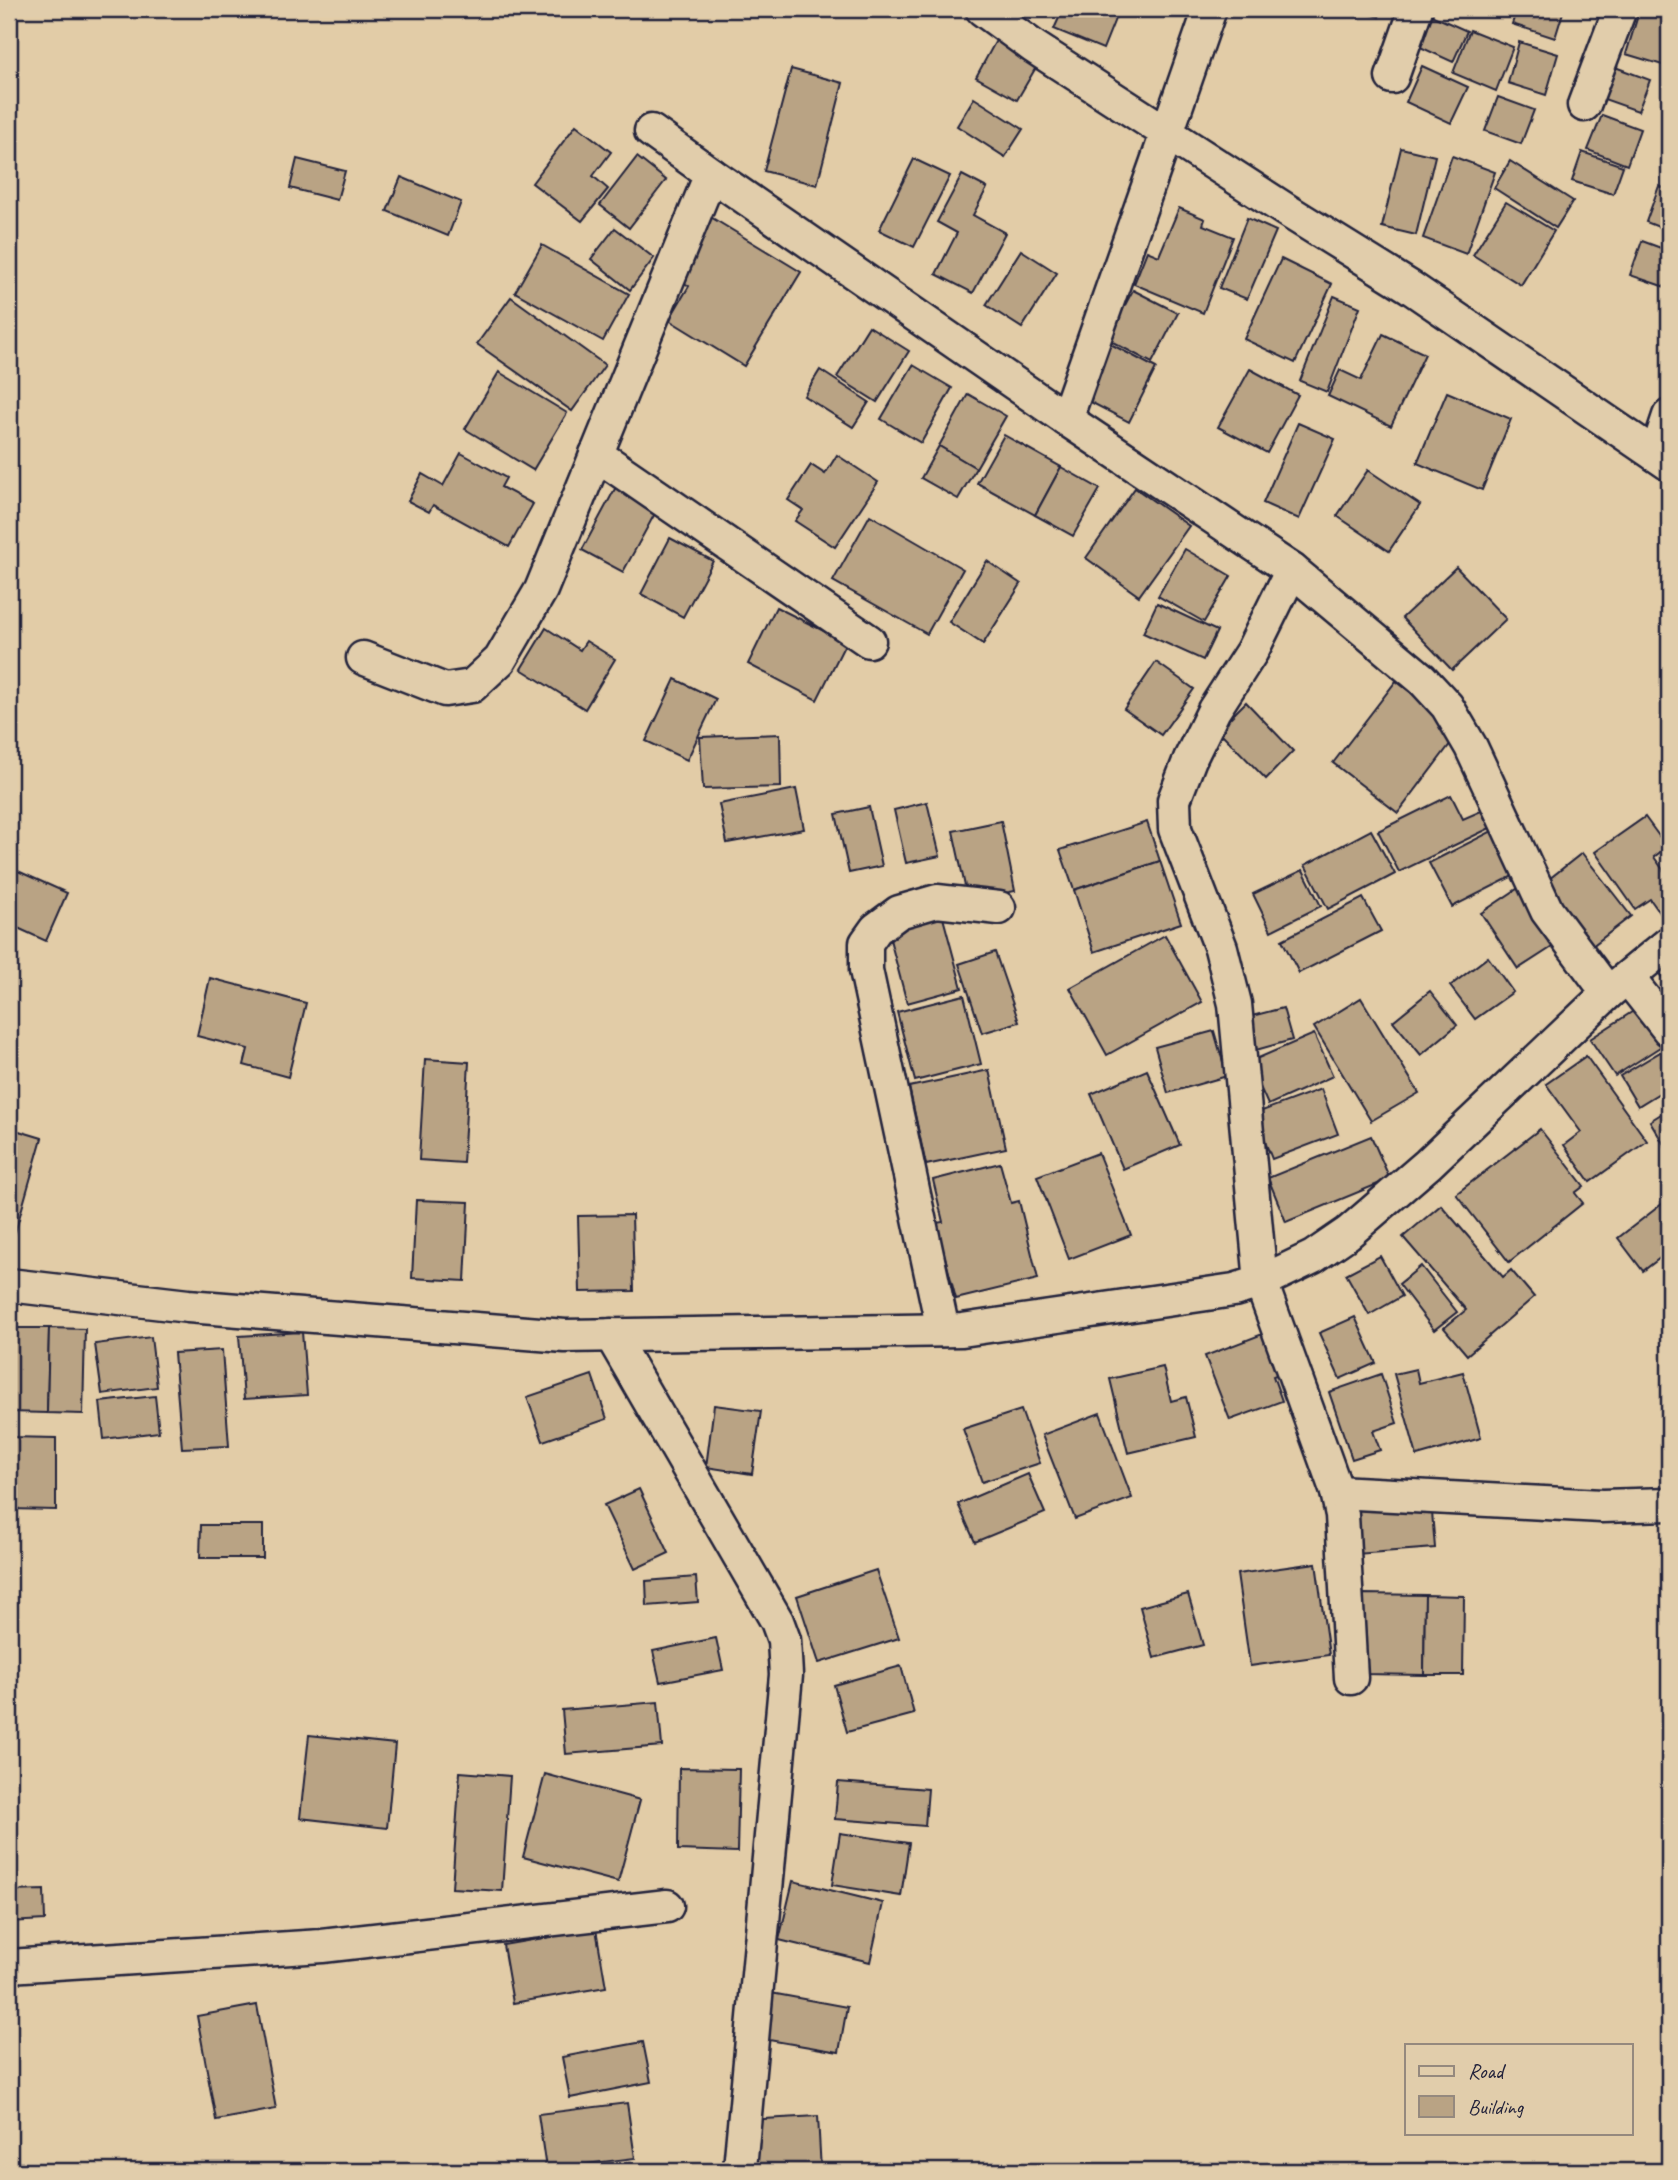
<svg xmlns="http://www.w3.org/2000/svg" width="1678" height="2180" font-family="Caveat,sans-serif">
	<rect width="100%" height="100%" fill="#e2cca7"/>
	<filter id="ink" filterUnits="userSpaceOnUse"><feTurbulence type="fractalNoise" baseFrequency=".0143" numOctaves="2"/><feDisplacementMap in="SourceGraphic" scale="14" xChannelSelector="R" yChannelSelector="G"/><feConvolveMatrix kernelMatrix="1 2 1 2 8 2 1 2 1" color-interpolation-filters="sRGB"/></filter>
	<g filter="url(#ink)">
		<g fill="#b9a384" stroke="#22223b" stroke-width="2">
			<polygon points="1063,9 1119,9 1103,49 1054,29"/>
			<polygon points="1354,9 1382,9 1379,17"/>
			<polygon points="1517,9 1564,9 1555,38 1512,24"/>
			<polygon points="1640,9 1669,9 1669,67 1626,54"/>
			<polygon points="1431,15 1467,31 1453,62 1418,46"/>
			<polygon points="1470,30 1513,47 1496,91 1453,73"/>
			<polygon points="1000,33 1042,57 1017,100 976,77"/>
			<polygon points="1519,42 1558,54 1546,95 1508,83"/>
			<polygon points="1422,66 1468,87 1451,123 1406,102"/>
			<polygon points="1615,67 1650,80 1638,111 1604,99"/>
			<polygon points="791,69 843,83 817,185 764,171"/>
			<polygon points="1498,97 1534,110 1521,144 1485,131"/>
			<polygon points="974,98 1023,129 1005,157 957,126"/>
			<polygon points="1602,115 1640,129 1627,165 1588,150"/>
			<polygon points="576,125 611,152 593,176 608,189 582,221 532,183"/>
			<polygon points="1401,148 1435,156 1416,235 1382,227"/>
			<polygon points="1582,152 1623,166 1613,194 1572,181"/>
			<polygon points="1452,156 1495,172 1466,254 1423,238"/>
			<polygon points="637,157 666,180 629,228 600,205"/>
			<polygon points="297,159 345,171 337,200 290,188"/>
			<polygon points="914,159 950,176 914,247 879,230"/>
			<polygon points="1510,161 1573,201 1556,228 1494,188"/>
			<polygon points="962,175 987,188 973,215 1005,233 973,293 936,274 957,233 937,222"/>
			<polygon points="401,177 461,202 448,236 387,211"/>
			<polygon points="1659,186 1669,190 1669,231 1646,222"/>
			<polygon points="1506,202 1554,231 1521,285 1473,255"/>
			<polygon points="1179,208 1205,219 1203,225 1233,237 1203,313 1134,284 1147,251 1159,256"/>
			<polygon points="709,216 801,272 744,366 669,320 689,286 673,276"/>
			<polygon points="1247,218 1276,231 1247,299 1219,288"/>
			<polygon points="615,228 654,258 630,290 591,259"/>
			<polygon points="1642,241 1669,251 1668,288 1630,275"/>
			<polygon points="542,245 629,294 603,341 515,292"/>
			<polygon points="1021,250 1057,273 1022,328 986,305"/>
			<polygon points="1281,259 1332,284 1295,363 1244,339"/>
			<polygon points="1133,290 1178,313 1152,363 1107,339"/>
			<polygon points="1334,296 1360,307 1327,392 1300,381"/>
			<polygon points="511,297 605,365 572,411 477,344"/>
			<polygon points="869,326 909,351 877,402 837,377"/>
			<polygon points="1383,334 1425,354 1391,426 1328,396 1340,370 1361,380"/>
			<polygon points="1103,340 1156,368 1129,422 1075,394"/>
			<polygon points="913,365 952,388 921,443 881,419"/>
			<polygon points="1250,369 1298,395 1267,453 1218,427"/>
			<polygon points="820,370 869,402 853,427 804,396"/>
			<polygon points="499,372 567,413 533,470 465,429"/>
			<polygon points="1447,392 1511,419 1482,490 1417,463"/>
			<polygon points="968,394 1006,416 976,468 939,446"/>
			<polygon points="1298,423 1335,439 1299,519 1263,503"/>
			<polygon points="1004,435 1061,467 1035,515 977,483"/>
			<polygon points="939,446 976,468 958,499 921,478"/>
			<polygon points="461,453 506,478 501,487 533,504 509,547 433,505 429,512 408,501 422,474 443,486"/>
			<polygon points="837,455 878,482 835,547 795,521 803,510 788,500 811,465 825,474"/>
			<polygon points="1061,467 1100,489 1073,536 1035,515"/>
			<polygon points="1368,470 1420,505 1389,551 1337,516"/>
			<polygon points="617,485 658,508 623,572 582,550"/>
			<polygon points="1135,488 1189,526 1139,596 1086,558"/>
			<polygon points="870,515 963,569 927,634 833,581"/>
			<polygon points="670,538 713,561 683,617 641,594"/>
			<polygon points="1185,549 1231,576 1204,622 1158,596"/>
			<polygon points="987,561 1021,584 983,644 949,622"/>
			<polygon points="1456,567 1506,619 1452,670 1402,618"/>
			<polygon points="1157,603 1217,631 1203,660 1143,633"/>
			<polygon points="776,607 846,642 817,700 748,664"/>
			<polygon points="546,628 580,650 586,641 615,659 585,709 521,669"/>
			<polygon points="1156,662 1194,689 1161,735 1124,709"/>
			<polygon points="675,679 716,699 687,760 646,741"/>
			<polygon points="1396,681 1460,731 1398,813 1333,763"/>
			<polygon points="1246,702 1293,751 1266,779 1218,730"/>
			<polygon points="780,734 781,787 703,789 700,737"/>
			<polygon points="796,789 804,829 727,843 719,804"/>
			<polygon points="1451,795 1463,819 1481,811 1490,828 1399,872 1378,831"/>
			<polygon points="927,802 940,856 906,863 894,810"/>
			<polygon points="869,807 882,866 849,873 836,814"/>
			<polygon points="1645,817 1667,847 1654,857 1669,878 1669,906 1660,913 1650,899 1635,909 1595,852"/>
			<polygon points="1001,821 1015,891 968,900 953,831"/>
			<polygon points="1147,822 1160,861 1074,890 1060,850"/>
			<polygon points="1371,830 1395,874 1328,909 1305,865"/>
			<polygon points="1494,830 1517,874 1452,907 1429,863"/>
			<polygon points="1582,853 1631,916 1587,950 1539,887"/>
			<polygon points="1160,861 1181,923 1094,952 1074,890"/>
			<polygon points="9,867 67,893 46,941 9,924"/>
			<polygon points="1303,870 1321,906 1271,931 1253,894"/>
			<polygon points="1523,885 1560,942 1518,969 1481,913"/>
			<polygon points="1363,898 1381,931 1299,973 1282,940"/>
			<polygon points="942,914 962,988 907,1003 887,928"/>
			<polygon points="1165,935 1202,1002 1107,1055 1070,988"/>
			<polygon points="995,952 1019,1022 982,1033 959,964"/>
			<polygon points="1488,957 1513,992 1475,1019 1450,986"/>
			<polygon points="1669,959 1669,986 1656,970"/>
			<polygon points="210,978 306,1003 288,1077 244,1065 248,1049 197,1036"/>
			<polygon points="1430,991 1457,1025 1421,1055 1393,1021"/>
			<polygon points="964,995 981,1064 915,1081 897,1012"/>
			<polygon points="1361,998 1419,1093 1371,1121 1314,1027"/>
			<polygon points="1283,1008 1292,1040 1256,1050 1248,1017"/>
			<polygon points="1638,1008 1663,1045 1615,1076 1590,1039"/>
			<polygon points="1214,1031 1227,1076 1168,1093 1155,1047"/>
			<polygon points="1314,1034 1333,1076 1268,1105 1249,1062"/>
			<polygon points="1662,1051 1669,1064 1669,1087 1638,1106 1620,1076"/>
			<polygon points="1586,1056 1647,1141 1590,1182 1564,1145 1581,1132 1546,1084"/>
			<polygon points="425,1059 469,1062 463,1163 419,1160"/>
			<polygon points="989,1070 1006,1148 926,1165 909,1087"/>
			<polygon points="1147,1070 1180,1145 1123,1169 1091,1094"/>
			<polygon points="1321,1089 1338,1134 1272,1159 1254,1114"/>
			<polygon points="1669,1109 1669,1153 1650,1121"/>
			<polygon points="9,1128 42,1138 9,1254"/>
			<polygon points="1540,1129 1584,1186 1575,1193 1583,1203 1509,1262 1456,1194"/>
			<polygon points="1371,1136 1390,1179 1286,1222 1268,1178"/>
			<polygon points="1098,1153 1131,1235 1069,1259 1037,1176"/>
			<polygon points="1000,1163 1011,1203 1019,1201 1038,1279 956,1299 936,1223 943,1222 933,1180"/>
			<polygon points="416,1200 469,1202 465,1281 412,1278"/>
			<polygon points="1667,1200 1669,1202 1669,1251 1643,1271 1618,1238"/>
			<polygon points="1441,1205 1503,1277 1511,1270 1534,1297 1467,1355 1444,1328 1466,1310 1403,1237"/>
			<polygon points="632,1215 634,1291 580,1292 578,1216"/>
			<polygon points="1380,1256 1402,1296 1369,1315 1346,1274"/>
			<polygon points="1421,1266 1457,1312 1434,1330 1399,1284"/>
			<polygon points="1355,1317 1376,1363 1340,1379 1319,1333"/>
			<polygon points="9,1328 49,1328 47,1413 9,1412"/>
			<polygon points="49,1328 85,1329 83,1414 47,1413"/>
			<polygon points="1273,1330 1289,1370 1273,1376 1282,1401 1230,1420 1205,1356"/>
			<polygon points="302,1332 307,1395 244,1399 239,1336"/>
			<polygon points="151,1337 157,1387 102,1394 95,1344"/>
			<polygon points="222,1350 229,1446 182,1448 174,1353"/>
			<polygon points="1163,1367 1171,1401 1186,1397 1196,1437 1128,1453 1110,1379"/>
			<polygon points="1416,1369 1419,1383 1463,1372 1481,1438 1417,1456 1394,1374"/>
			<polygon points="1381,1374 1397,1423 1373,1431 1380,1450 1352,1459 1329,1392"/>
			<polygon points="592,1375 607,1419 543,1441 527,1397"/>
			<polygon points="1667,1387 1669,1387 1669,1465 1668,1465"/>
			<polygon points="155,1396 159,1432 104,1439 100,1402"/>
			<polygon points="714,1405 761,1411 752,1474 706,1467"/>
			<polygon points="1021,1410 1040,1463 982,1482 963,1429"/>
			<polygon points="1100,1413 1132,1498 1075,1519 1042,1435"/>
			<polygon points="9,1437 56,1438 56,1510 9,1509"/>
			<polygon points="1028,1474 1045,1513 975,1542 958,1504"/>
			<polygon points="639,1489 669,1553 635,1569 604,1505"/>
			<polygon points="1431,1500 1435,1548 1356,1554 1352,1506"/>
			<polygon points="201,1525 263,1525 263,1558 200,1558"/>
			<polygon points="1316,1563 1329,1655 1250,1666 1237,1574"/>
			<polygon points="876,1570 899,1638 819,1663 797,1596"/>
			<polygon points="696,1577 698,1602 647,1606 646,1581"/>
			<polygon points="1188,1594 1203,1645 1154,1658 1140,1607"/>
			<polygon points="1363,1594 1425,1595 1424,1675 1363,1674"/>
			<polygon points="1425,1595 1464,1596 1463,1675 1424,1675"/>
			<polygon points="716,1638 723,1670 660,1682 653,1651"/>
			<polygon points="901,1666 914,1714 847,1732 834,1685"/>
			<polygon points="658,1702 662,1746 566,1754 562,1710"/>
			<polygon points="309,1735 395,1744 387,1828 300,1818"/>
			<polygon points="679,1768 739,1769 737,1852 678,1850"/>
			<polygon points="460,1772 510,1776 502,1891 452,1888"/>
			<polygon points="545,1774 640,1800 618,1882 523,1857"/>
			<polygon points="838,1782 928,1789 925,1826 835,1819"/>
			<polygon points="840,1833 909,1843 901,1896 832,1885"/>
			<polygon points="793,1881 883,1903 870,1962 779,1940"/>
			<polygon points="44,1890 45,1920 9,1922 9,1891"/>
			<polygon points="596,1929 606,1987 513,2003 503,1945"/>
			<polygon points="771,1993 847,2007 839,2052 763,2039"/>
			<polygon points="257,2005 276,2109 216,2120 197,2016"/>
			<polygon points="643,2042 651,2082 570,2098 562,2057"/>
			<polygon points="627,2103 635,2158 546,2169 538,2114"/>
			<polygon points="818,2116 821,2171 750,2171 747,2120"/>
		</g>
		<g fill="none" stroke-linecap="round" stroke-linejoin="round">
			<defs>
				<g id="street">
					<polyline points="982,9 1034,47 1167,133 1066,419 1292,570 1422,679 1447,706 1471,747 1547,911 1608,993"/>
					<polyline points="1210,9 1167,133 1286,210 1410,287 1669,464"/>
					<polyline points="1392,77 1416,9"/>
					<polyline points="1584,105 1620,9"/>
					<polyline points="651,131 711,174 1066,419"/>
					<polyline points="596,454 869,641"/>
					<polyline points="1656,455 1669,416"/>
					<polyline points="1292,570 1252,651 1214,710 1190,759 1174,800 1175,829 1221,948 1235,1004 1261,1282 1337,1492 1342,1515 1351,1678"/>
					<polyline points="363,658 445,690 472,686 500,660 541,590 711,174"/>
					<polyline points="1628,978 1669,1030"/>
					<polyline points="9,1285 188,1306 565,1336 962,1330 1234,1290 1261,1282 1313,1257 1348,1233 1428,1164 1608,993 1669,943"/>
					<polyline points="943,1330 866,970 866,943 876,929 899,912 937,901 999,908"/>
					<polyline points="611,1335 777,1621 784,1640 786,1675 740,2168"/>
					<polyline points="1337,1492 1602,1506 1669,1504"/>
					<polyline points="9,1966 322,1946 667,1906"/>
				</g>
			</defs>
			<use href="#street" stroke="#22223b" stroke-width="37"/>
			<use href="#street" stroke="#e1cdab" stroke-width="32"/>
		</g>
	</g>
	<rect width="1678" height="2180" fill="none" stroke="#e1cdab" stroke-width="35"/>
	<rect x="18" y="18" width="1643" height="2145" fill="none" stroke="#22223b" stroke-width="2.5" filter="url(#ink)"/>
	<rect x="1405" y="2044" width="228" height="91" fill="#e1cdab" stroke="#95897e" stroke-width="2"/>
	<rect x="1419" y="2066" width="35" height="10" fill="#e1cdab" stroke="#95897e" stroke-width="2"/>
	<text x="1468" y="2078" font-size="21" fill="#22223b">Road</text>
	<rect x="1419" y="2096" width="35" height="21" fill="#b9a384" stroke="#95897e" stroke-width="2"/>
	<text x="1468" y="2114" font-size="21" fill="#22223b">Building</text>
</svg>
